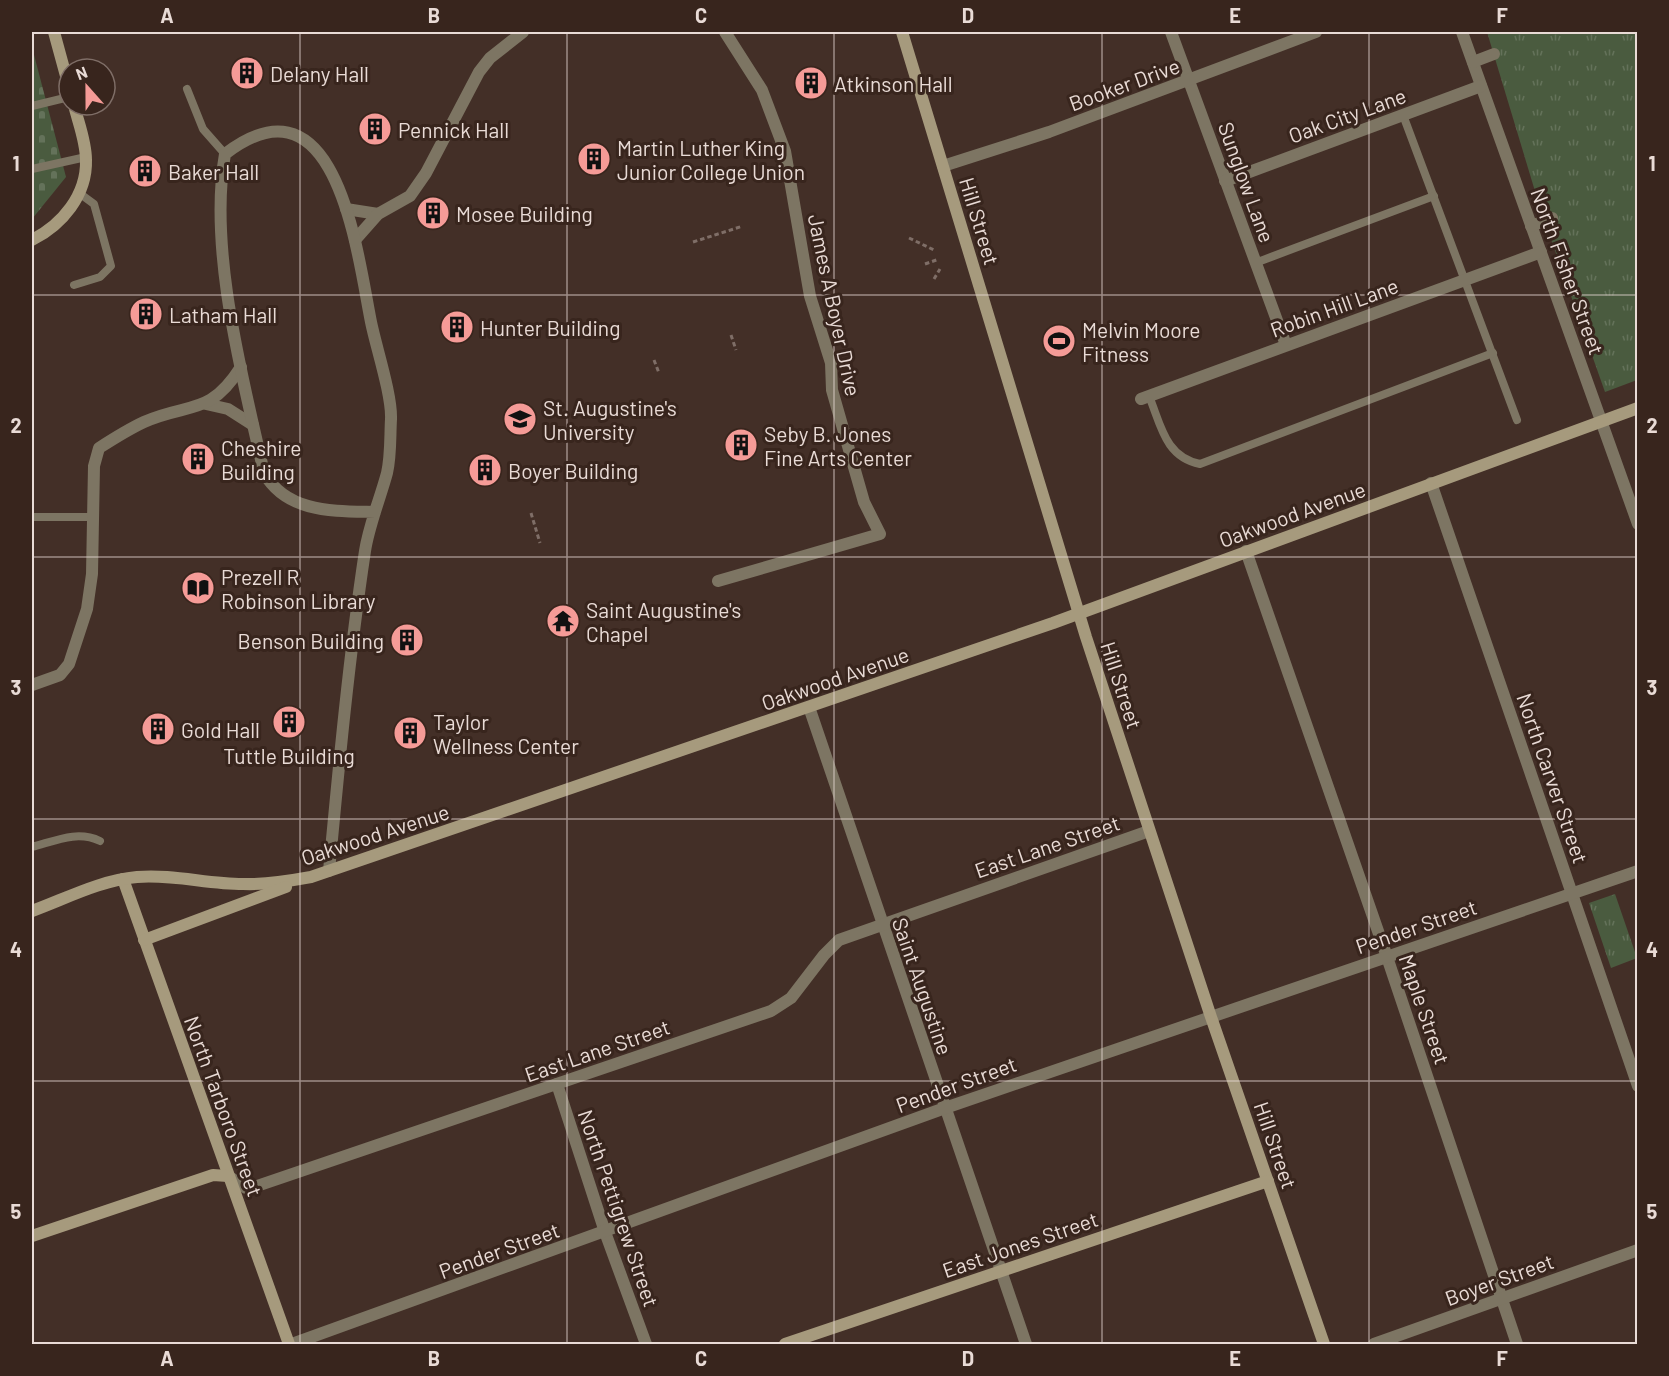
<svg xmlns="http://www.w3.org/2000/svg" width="1669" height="1376" font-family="Barlow,sans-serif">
	<defs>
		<pattern id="grass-tufts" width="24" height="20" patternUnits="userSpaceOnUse" patternTransform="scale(1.5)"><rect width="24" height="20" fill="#4a5b3f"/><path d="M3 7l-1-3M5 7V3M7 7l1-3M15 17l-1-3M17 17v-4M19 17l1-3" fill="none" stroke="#64725a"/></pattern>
		<pattern id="cemetery-stones" width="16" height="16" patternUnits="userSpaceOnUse" patternTransform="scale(1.5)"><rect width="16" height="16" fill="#4a5b3f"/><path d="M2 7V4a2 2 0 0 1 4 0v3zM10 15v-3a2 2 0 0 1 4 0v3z" fill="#64725a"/></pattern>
	</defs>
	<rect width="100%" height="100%" fill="#432f27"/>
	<g fill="url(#grass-tufts)">
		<polygon points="1487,32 1637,32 1637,380 1605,392 1541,211"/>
		<polygon points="1615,894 1637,958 1611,968 1589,903"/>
	</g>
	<polygon fill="url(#cemetery-stones)" points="33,51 66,177 32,219 32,52"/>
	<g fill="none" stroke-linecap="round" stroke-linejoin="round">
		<g stroke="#7f6e67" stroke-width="3" stroke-dasharray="4.5 3" stroke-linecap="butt">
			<polyline points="909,238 936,251"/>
			<polyline points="693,242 743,226"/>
			<polyline points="925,264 939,259"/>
			<polyline points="934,279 940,269"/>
			<polyline points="731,335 736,350"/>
			<polyline points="654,360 659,373"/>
			<polyline points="531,513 540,543"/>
		</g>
		<g stroke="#7d7563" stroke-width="8">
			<polyline points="187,89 203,129 225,154"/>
			<polyline points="32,106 69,97"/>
			<polyline points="1403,115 1517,420"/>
			<polyline points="32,169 86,157"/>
			<polyline points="1255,263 1434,196"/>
			<polyline points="74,285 100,277 111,266 94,204 79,193"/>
			<path d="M 1149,396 C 1161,425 1165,457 1200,464 L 1493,353"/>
			<polyline points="32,517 92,517"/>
			<path d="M 32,847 C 55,841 77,830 100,841"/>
		</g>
		<g stroke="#7d7563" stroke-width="12">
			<polyline points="1171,32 1286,345"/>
			<polyline points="1462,32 1638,524"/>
			<polyline points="1473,62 1494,54"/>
			<polyline points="943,166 1049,132 1316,32"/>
			<polyline points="1225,181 1481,86"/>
			<polyline points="346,209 378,214"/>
			<polyline points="1531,226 1552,218"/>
			<polyline points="355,240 378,214 410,196 426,173 479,72 490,58 523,32"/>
			<polyline points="1141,399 1541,252"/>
			<polyline points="206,404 228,409 253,425"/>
			<polyline points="1431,483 1638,1086"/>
			<polyline points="1246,551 1387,957 1517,1344"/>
			<polyline points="718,581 880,534 864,502 832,390 831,363 810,296 785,151 762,90 725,32"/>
			<path d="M 32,685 L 60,675 L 69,664 L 87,609 L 92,574 L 94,466 L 99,448 C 113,439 129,429 144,422 C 189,402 209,417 241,367"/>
			<polyline points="809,707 1026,1344"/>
			<path d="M 329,871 C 339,764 349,657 365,551 C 369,525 380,499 387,473 C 391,456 390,436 391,419 C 392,395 376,347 371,322 C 357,252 337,68 225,154 C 208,250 243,378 264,473 C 287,513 333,511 375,512"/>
			<polyline points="557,1084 605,1232 646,1344"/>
			<polyline points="228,1176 246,1188 251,1188 771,1011 791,998 824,955 839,940 1149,831"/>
			<polyline points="292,1344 945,1108 1638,871"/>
			<polyline points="1374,1344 1638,1250"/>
		</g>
		<g stroke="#a69a7d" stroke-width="12">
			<polyline points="54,32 69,87"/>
			<polyline points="902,32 1086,637 1211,1017 1324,1344"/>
			<path d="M 32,240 C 62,225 87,195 86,160 C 86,141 78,122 74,105"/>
			<polyline points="123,879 289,1344"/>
			<path d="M 32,911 C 65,899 101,880 137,877 C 173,874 207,884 243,884 C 266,885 289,881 311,877 L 1053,623 L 1638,408"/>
			<polyline points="144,940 286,887"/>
			<polyline points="32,1236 213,1175 228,1176"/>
			<polyline points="785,1344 1268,1181"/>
		</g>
	</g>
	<path fill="none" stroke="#e9dbd6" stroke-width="1.5" stroke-opacity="0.55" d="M 300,32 L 300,1344M 567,32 L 567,1344M 834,32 L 834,1344M 1102,32 L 1102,1344M 1369,32 L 1369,1344M 32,295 L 1638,295M 32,557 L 1638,557M 32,819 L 1638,819M 32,1081 L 1638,1081"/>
	<defs>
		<symbol id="building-disc" viewBox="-11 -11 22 22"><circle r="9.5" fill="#f59b97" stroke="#38251d"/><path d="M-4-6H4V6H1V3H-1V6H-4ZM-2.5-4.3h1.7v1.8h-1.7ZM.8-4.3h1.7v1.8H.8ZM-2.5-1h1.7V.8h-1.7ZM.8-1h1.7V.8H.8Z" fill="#111"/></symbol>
		<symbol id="stadium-disc" viewBox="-11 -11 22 22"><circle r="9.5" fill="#f59b97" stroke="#38251d"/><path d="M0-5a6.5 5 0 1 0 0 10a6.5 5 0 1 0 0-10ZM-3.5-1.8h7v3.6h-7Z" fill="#111"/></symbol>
		<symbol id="university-disc" viewBox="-11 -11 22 22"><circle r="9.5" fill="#f59b97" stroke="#38251d"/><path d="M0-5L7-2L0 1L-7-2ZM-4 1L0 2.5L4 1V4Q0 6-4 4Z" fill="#111"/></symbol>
		<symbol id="library-disc" viewBox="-11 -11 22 22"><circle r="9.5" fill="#f59b97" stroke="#38251d"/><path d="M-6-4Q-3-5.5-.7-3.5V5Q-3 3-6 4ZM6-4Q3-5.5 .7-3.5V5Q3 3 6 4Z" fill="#111"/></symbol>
		<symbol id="temple-disc" viewBox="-11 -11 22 22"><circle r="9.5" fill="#f59b97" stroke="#38251d"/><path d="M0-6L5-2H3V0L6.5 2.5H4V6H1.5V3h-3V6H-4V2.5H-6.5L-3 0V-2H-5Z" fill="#111"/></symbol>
	</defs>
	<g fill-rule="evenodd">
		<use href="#building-disc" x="228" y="54" width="38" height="38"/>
		<use href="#building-disc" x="792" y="64" width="38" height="38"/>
		<use href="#building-disc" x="356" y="110" width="38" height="38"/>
		<use href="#building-disc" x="575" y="140" width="38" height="38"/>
		<use href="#building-disc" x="126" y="152" width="38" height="38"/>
		<use href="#building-disc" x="414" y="194" width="38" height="38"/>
		<use href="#building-disc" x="127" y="295" width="38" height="38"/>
		<use href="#building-disc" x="438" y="308" width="38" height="38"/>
		<use href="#stadium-disc" x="1040" y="322" width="38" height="38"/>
		<use href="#university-disc" x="501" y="400" width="38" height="38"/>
		<use href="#building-disc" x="722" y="426" width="38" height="38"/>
		<use href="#building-disc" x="179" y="440" width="38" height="38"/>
		<use href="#building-disc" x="466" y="451" width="38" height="38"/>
		<use href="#library-disc" x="179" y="569" width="38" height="38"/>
		<use href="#temple-disc" x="544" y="602" width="38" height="38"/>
		<use href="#building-disc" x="388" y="621" width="38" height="38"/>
		<use href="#building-disc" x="270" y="703" width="38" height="38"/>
		<use href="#building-disc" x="139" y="710" width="38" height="38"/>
		<use href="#building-disc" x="391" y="714" width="38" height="38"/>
	</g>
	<g text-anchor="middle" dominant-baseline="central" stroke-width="6" stroke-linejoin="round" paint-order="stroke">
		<g font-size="21" fill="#e9dbd6" stroke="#38251d" text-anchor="start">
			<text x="270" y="73">Delany Hall</text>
			<text x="834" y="83">Atkinson Hall</text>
			<text x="398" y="129">Pennick Hall</text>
			<text x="617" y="147">Martin Luther King<tspan x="617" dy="24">Junior College Union</tspan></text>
			<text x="168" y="171">Baker Hall</text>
			<text x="456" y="213">Mosee Building</text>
			<text x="169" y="314">Latham Hall</text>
			<text x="480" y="327">Hunter Building</text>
			<text x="1082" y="329">Melvin Moore<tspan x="1082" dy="24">Fitness</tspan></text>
			<text x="543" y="407">St. Augustine's<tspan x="543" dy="24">University</tspan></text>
			<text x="764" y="433">Seby B. Jones<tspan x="764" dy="24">Fine Arts Center</tspan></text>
			<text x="221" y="447">Cheshire<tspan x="221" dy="24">Building</tspan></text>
			<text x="508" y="470">Boyer Building</text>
			<text x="221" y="576">Prezell R<tspan x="221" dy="24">Robinson Library</tspan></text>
			<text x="586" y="609">Saint Augustine's<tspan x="586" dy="24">Chapel</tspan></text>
			<text x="384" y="640" text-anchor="end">Benson Building</text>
			<text x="433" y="721">Taylor<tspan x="433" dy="24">Wellness Center</tspan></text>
			<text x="181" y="729">Gold Hall</text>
			<text x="289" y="755" text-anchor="middle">Tuttle Building</text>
		</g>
		<g font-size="21" fill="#e9dbd6" stroke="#38251d">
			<text transform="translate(1124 84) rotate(-20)">Booker Drive</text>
			<text transform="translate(1347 115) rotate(-20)">Oak City Lane</text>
			<text transform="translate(1247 182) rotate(70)">Sunglow Lane</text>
			<text transform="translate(980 221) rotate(73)">Hill Street</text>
			<text transform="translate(1568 271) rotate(70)">North Fisher Street</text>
			<text transform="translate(835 305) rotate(78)">James A Boyer Drive</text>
			<text transform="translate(1334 307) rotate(-20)">Robin Hill Lane</text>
			<text transform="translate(1292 514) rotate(-20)">Oakwood Avenue</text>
			<text transform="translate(835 678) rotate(-19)">Oakwood Avenue</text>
			<text transform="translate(1122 685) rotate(72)">Hill Street</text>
			<text transform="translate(1553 778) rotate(71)">North Carver Street</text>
			<text transform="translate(375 834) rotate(-18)">Oakwood Avenue</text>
			<text transform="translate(1047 846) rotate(-19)">East Lane Street</text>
			<text transform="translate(1416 926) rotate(-19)">Pender Street</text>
			<text transform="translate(923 986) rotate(71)">Saint Augustine</text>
			<text transform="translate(1425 1009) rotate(71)">Maple Street</text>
			<text transform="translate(597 1050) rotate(-19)">East Lane Street</text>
			<text transform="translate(956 1084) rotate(-20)">Pender Street</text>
			<text transform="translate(224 1106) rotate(70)">North Tarboro Street</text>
			<text transform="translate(1276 1145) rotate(71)">Hill Street</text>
			<text transform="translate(619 1208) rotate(71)">North Pettigrew Street</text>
			<text transform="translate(1020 1244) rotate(-19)">East Jones Street</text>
			<text transform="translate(499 1250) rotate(-20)">Pender Street</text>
			<text transform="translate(1499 1279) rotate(-20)">Boyer Street</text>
		</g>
	</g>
	<rect width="1669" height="1376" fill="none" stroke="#38251d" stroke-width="66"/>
	<g transform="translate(87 87) rotate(339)"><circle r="28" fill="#38251d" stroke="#7f6e67" stroke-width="1.5"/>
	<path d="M0-4.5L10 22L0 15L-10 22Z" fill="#f59b97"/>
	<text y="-9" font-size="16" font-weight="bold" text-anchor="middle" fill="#e9dbd6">N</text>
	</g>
	<rect x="33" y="33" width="1603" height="1310" fill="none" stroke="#e9dbd6" stroke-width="2"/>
	<g font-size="20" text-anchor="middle" font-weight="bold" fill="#e9dbd6">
		<text x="167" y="23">A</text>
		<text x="434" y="23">B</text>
		<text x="701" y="23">C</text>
		<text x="968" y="23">D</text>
		<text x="1235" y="23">E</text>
		<text x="1502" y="23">F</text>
		<text x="16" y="171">1</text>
		<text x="1652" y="171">1</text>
		<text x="16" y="433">2</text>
		<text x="1652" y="433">2</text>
		<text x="16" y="695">3</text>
		<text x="1652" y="695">3</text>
		<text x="16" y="957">4</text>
		<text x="1652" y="957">4</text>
		<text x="16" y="1219">5</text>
		<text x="1652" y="1219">5</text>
		<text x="167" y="1366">A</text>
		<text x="434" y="1366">B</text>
		<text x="701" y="1366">C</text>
		<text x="968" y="1366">D</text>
		<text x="1235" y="1366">E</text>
		<text x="1502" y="1366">F</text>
	</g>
</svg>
